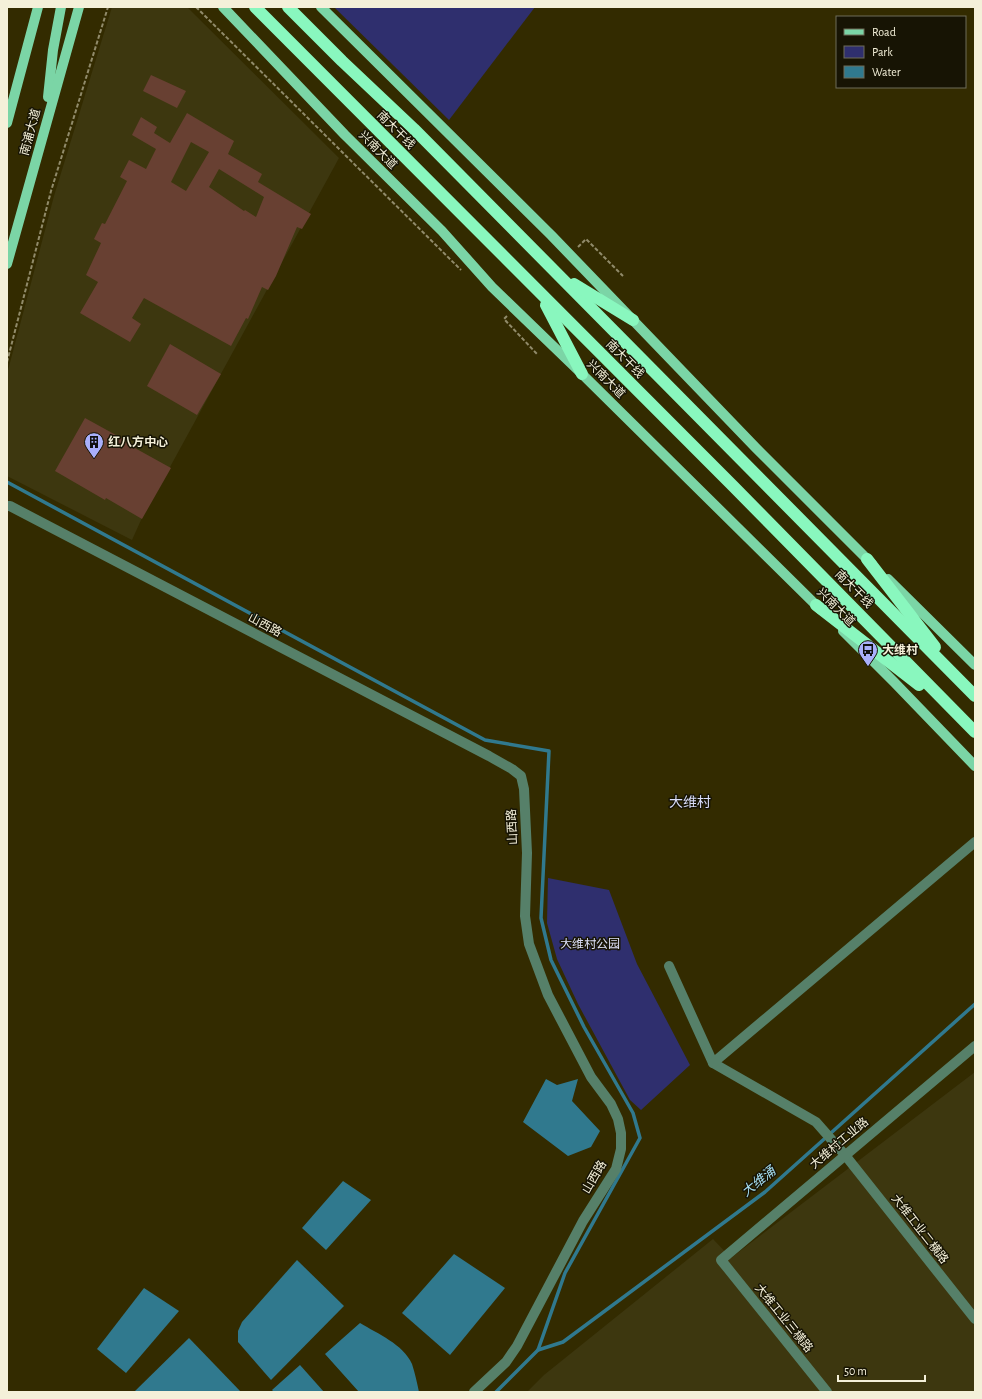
<svg xmlns="http://www.w3.org/2000/svg" width="982" height="1399" font-family="'Alegreya Sans','Noto Sans SC',sans-serif">
	<rect width="100%" height="100%" fill="#332b00"/>
	<g fill="#3d370f">
		<polygon points="112,7 187,7 339,158 141,520 132,540 7,476 7,374 54,196"/>
		<polygon points="975,1072 975,1392 527,1392 544,1375 713,1239 731,1258"/>
	</g>
	<g fill="#2f2f6e">
		<polygon points="334,7 535,7 449,120"/>
		<polygon points="548,878 609,890 637,964 690,1065 641,1110 630,1100 578,1004 557,959 547,923"/>
	</g>
	<g fill="#30798e">
		<polygon points="546,1079 557,1085 578,1079 572,1101 600,1131 591,1147 568,1156 523,1122"/>
		<polygon points="343,1181 371,1200 326,1250 302,1228"/>
		<polygon points="454,1254 505,1288 450,1355 402,1313"/>
		<polygon points="297,1260 344,1306 271,1380 238,1342 238,1331 242,1322"/>
		<polygon points="144,1288 179,1311 126,1373 97,1349"/>
		<path d="M 360,1323 C 378,1334 403,1344 412,1364 C 415,1373 417,1383 419,1392 L 359,1392 L 325,1354 Z"/>
		<polygon points="189,1338 241,1392 134,1392"/>
		<polygon points="300,1365 324,1392 274,1392 272,1390"/>
	</g>
	<g fill="none" stroke-linecap="round" stroke-linejoin="round">
		<g stroke="#30798e" stroke-width="3.5">
			<polyline points="7,482 485,740 549,751 541,918 551,960 584,1027 633,1113 640,1138 565,1273 538,1350 496,1392"/>
			<polyline points="538,1350 563,1342 765,1192 975,1004"/>
		</g>
	</g>
	<g fill="#684032" fill-rule="evenodd">
		<polygon points="151,75 186,91 177,108 143,91"/>
		<path d="M 187,113 L 234,141 L 228,154 L 262,174 L 258,182 L 311,214 L 302,229 L 297,227 L 276,276 L 268,290 L 262,287 L 248,319 L 246,318 L 231,346 L 144,298 L 132,318 L 141,324 L 130,342 L 80,313 L 98,282 L 86,275 L 101,243 L 94,239 L 102,223 L 105,224 L 127,181 L 120,177 L 129,160 L 146,169 L 156,149 L 132,135 L 141,117 L 157,127 L 154,133 L 170,143 ZM 191,142 L 209,152 L 186,191 L 171,182 ZM 219,169 L 264,197 L 256,217 L 245,210 L 244,211 L 209,187 Z"/>
		<polygon points="170,344 221,374 197,415 147,386"/>
		<polygon points="85,418 134,445 133,447 171,468 142,519 106,498 105,500 55,471"/>
	</g>
	<g fill="none" stroke-linecap="round" stroke-linejoin="round">
		<g stroke="#918b6a" stroke-width="2" stroke-dasharray="4 2" stroke-linecap="butt">
			<polyline points="196,7 461,270"/>
			<polyline points="578,247 586,239 623,276"/>
			<polyline points="507,316 504,319 537,354"/>
			<polyline points="7,362 51,191 108,7"/>
		</g>
		<g stroke="#568069" stroke-width="10">
			<polyline points="7,506 10,506 489,756 512,769 521,776 524,789 527,853 525,916 529,944 548,995 591,1077 611,1104 618,1119 621,1133 621,1149 616,1169 583,1221 517,1346 506,1362 474,1392"/>
			<polyline points="669,966 713,1063 816,1122 845,1155 975,1319"/>
			<polyline points="713,1063 975,842"/>
			<polyline points="827,1392 721,1260 975,1046"/>
		</g>
		<g stroke="#7bd5a6" stroke-width="10">
			<polyline points="223,7 345,135 442,231 492,287 582,374 821,610"/>
			<polyline points="321,7 551,235 756,448 872,564"/>
			<polyline points="48,97 53,50 61,7"/>
			<polyline points="7,123 38,7"/>
			<polyline points="7,264 79,7"/>
			<polyline points="888,579 975,665"/>
			<polyline points="843,631 894,682 975,766"/>
		</g>
		<g stroke="#89f7be" stroke-width="12">
			<polyline points="255,7 733,486 975,732"/>
			<polyline points="288,7 342,61 414,129 975,696"/>
			<polyline points="574,284 633,320"/>
			<polyline points="546,305 582,374"/>
			<polyline points="867,559 935,647"/>
			<polyline points="816,605 919,685"/>
		</g>
	</g>
	<defs>
		<symbol id="building-pin" viewBox="-11 -11 22 30"><path d="M0 17L-7.5 6A9.5 9.5 0 1 1 7.5 6Z" fill="#a9b0fc" stroke="#171404"/><path d="M-4-6H4V6H1V3H-1V6H-4ZM-2.5-4.3h1.7v1.8h-1.7ZM.8-4.3h1.7v1.8H.8ZM-2.5-1h1.7V.8h-1.7ZM.8-1h1.7V.8H.8Z" fill="#111"/></symbol>
		<symbol id="bus-pin" viewBox="-11 -11 22 30"><path d="M0 17L-7.5 6A9.5 9.5 0 1 1 7.5 6Z" fill="#a9b0fc" stroke="#171404"/><path d="M-5-6H5V4H4V6H2V4H-2V6H-4V4H-5ZM-3.5-4V0h7V-4ZM-3.5 1.2v1.5H-2V1.2ZM2 1.2v1.5H3.5V1.2Z" fill="#111"/></symbol>
	</defs>
	<g fill-rule="evenodd">
		<use href="#building-pin" x="83" y="431" width="22" height="30"/>
		<use href="#bus-pin" x="857" y="639" width="22" height="30"/>
	</g>
	<g text-anchor="middle" dominant-baseline="central" stroke-width="3" stroke-linejoin="round" paint-order="stroke">
		<g font-size="12" fill="#f4f0d9" stroke="#171404">
			<text transform="translate(396 130) rotate(45)">南大干线</text>
			<text transform="translate(30 132) rotate(-75)">南浦大道</text>
			<text transform="translate(378 150) rotate(45)">兴南大道</text>
			<text transform="translate(625 359) rotate(45)">南大干线</text>
			<text transform="translate(606 379) rotate(45)">兴南大道</text>
			<text transform="translate(854 589) rotate(45)">南大干线</text>
			<text transform="translate(836 607) rotate(45)">兴南大道</text>
			<text transform="translate(265 625) rotate(28)">山西路</text>
			<text transform="translate(512 827) rotate(-93)">山西路</text>
			<text transform="translate(839 1143) rotate(-40)">大维村工业路</text>
			<text transform="translate(594 1177) rotate(-60)">山西路</text>
			<text transform="translate(920 1229) rotate(52)">大维工业二横路</text>
			<text transform="translate(784 1318) rotate(51)">大维工业三横路</text>
		</g>
		<g font-size="12" font-weight="bold" fill="#f4f0d9" stroke="#171404" text-anchor="start">
			<text x="108" y="442">红八方中心</text>
			<text x="882" y="650">大维村</text>
		</g>
		<g font-size="12" fill="#dde0f8" stroke="#171404">
			<text x="590" y="944">大维村公园</text>
		</g>
		<g font-size="13" font-style="italic" fill="#a7e0f3" stroke="#171404">
			<text transform="translate(759 1182) rotate(-39)">大维涌</text>
		</g>
		<g font-size="14" fill="#dadefb" stroke="#171404">
			<text x="690" y="803">大维村</text>
		</g>
	</g>
	<rect width="982" height="1399" fill="none" stroke="#f4f0d9" stroke-width="16"/>
	<rect x="836" y="16" width="130" height="72" fill="#171404" stroke="#6f6c59"/>
	<rect x="844" y="29" width="20" height="6" fill="#7bd5a6" stroke="#6f6c59"/>
	<text x="872" y="36" font-size="12" fill="#f4f0d9">Road</text>
	<rect x="844" y="46" width="20" height="12" fill="#2f2f6e" stroke="#6f6c59"/>
	<text x="872" y="56" font-size="12" fill="#f4f0d9">Park</text>
	<rect x="844" y="66" width="20" height="12" fill="#30798e" stroke="#6f6c59"/>
	<text x="872" y="76" font-size="12" fill="#f4f0d9">Water</text>
	<path d="M838 1375v6h87v-6" fill="none" stroke="#f4f0d9" stroke-width="2"/>
	<text x="844" y="1375" font-size="12" fill="#f4f0d9" stroke="#171404" stroke-width="3" paint-order="stroke">50 m</text>
</svg>
